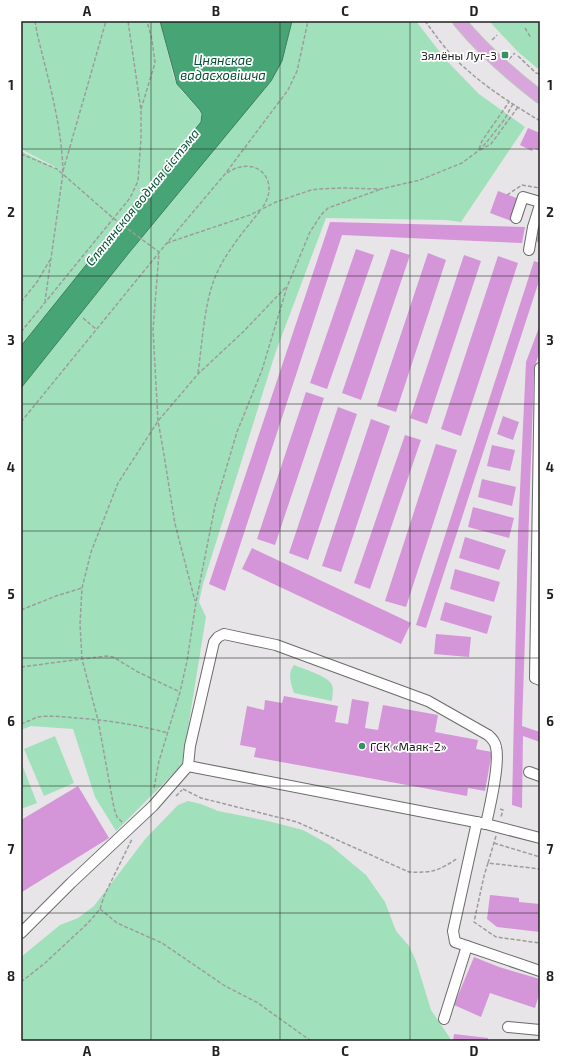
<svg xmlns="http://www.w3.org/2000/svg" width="561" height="1062" font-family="'Exo 2',sans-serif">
	<rect width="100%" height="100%" fill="#e7e5e7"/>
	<g fill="#a0e1bb">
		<polygon points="21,21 160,21 174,78 181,90 200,110 202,118 199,125 21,346 21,151 61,171 57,168 21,149"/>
		<polygon points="292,21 416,21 446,60 479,94 525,127 461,222 446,220 326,218 275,354 203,584 199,602 206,617 182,765 116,831 95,797 73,729 31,726 21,730 21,388 128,254 271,81 285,51"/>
		<polygon points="489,21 540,21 540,68 537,68 517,51"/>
		<path d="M 294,665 C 303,669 329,676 332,685 C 334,690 332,696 332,701 L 294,693 C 291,684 287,673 294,665 Z"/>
		<polygon points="55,736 74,783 44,796 24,749"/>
		<polygon points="21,762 37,803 21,809"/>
		<polygon points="188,801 201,804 218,811 268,821 303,830 330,845 366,875 385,902 396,931 409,946 416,961 431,1010 450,1038 450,1041 21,1041 21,957 60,925 78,918 94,906 146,838 178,805"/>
	</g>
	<polygon fill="#47a575" stroke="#3c7d5c" points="160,21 292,21 282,61 271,81 128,254 21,388 21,346 201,122 202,114 200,110 177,84"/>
	<g fill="#d496d8">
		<polygon points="528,128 540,133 540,151 533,148 532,151 520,145"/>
		<polygon points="498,191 519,199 511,221 490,213"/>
		<polygon points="330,222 525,227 522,243 342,235 225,591 209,584"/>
		<polygon points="540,229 540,243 536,241"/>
		<polygon points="356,249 374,255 327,389 310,383"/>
		<polygon points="391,249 410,255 361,400 342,393"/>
		<polygon points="428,253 446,260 396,412 377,406"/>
		<polygon points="464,255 481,261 427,424 410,418"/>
		<polygon points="498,256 518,263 461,436 441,429"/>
		<polygon points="534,261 540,263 540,278 426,628 416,625"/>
		<polygon points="540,325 540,350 534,369 522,726 540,732 540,742 523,736 522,808 512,805 518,533 526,362"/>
		<polygon points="306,392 324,398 275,545 257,539"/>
		<polygon points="338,407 357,414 308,560 289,553"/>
		<polygon points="503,416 519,422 513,440 497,434"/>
		<polygon points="371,419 390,426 341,572 322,566"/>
		<polygon points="405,435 421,440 370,589 354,583"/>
		<polygon points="436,444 457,450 406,607 385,601"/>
		<polygon points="492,445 515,450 510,471 487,466"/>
		<polygon points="482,479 516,487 512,506 478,497"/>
		<polygon points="473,507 514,518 509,538 468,527"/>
		<polygon points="465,537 506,550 499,570 459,558"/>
		<polygon points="252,548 411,623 401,644 242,569"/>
		<polygon points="455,569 500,582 494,602 450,589"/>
		<polygon points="445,602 492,616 487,634 440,620"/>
		<polygon points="436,634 471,637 469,657 434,654"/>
		<polygon points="284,696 338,706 335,722 348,724 352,699 369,702 365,728 378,730 383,705 438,715 435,732 478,740 476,749 492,752 485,791 468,788 467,796 254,757 256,748 240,745 247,706 264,710 265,700 282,703"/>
		<polygon points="78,786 109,838 22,892 21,820"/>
		<polygon points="490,895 519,898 519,902 540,904 540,932 497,927 487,919"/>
		<polygon points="474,957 499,967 540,979 540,991 535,1008 490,993 481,1017 454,1005"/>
		<polygon points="454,1034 488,1038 488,1041 453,1041"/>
	</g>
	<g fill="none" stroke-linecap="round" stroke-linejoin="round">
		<defs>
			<g id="minor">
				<polyline points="516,218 523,197 540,202"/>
				<polyline points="529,250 533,227 540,205"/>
				<polyline points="540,368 535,678 540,680"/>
				<polyline points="188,766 486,824 540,838"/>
				<polyline points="529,772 540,776"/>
				<polyline points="477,822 453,931 455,942 540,971"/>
				<path d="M 21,933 L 71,883 L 153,806 L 188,766 L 190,746 L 214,642 L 218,637 L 224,634 L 276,645 L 428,701 L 488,735 C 493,739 495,742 496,747 C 500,764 490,806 486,824"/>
				<polyline points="444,1019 467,946"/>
				<polyline points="508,1027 540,1030"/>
			</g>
			<path id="major" d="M 459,21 C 483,50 510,74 540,97"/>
		</defs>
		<use href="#minor" stroke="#6c6a6c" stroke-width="12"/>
		<use href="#major" stroke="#c1c1c1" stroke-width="14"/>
		<g stroke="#9d9c9d" stroke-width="1.5" stroke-dasharray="4 2" stroke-linecap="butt">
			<path d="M 35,21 L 37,33 C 48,79 62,125 63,173 L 45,301"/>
			<path d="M 425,21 C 437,37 449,55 465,68 C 488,89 514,105 540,121"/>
			<polyline points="525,28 531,38"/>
			<polyline points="492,40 497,35"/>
			<polyline points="518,56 536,73 540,74"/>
			<polyline points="509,59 515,53"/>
			<polyline points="141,109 155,63 152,40 147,21"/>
			<polyline points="479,149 482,141 509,102"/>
			<polyline points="480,150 491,144 518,107"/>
			<polyline points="21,154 57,169 113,218 159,252 153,330 158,421 163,449 175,524 195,601"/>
			<polyline points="63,171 106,21"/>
			<path d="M 227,173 C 256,153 282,181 262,208"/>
			<polyline points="507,195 522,185 540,188"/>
			<polyline points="167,243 250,215 276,202 311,190 320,189 344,188 381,189 420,180 462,163 478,151 486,143 504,120 513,104"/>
			<polyline points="21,302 37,282 50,260"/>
			<polyline points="83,318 96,329"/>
			<polyline points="21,332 130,198 138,181 141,138 141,110 128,21"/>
			<path d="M 198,373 C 202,345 204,306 214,280 C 224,254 243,232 260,211"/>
			<polyline points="21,422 166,244 225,174 288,90 297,71 308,21"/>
			<polyline points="21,610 56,596 82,588"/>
			<polyline points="21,667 82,659 106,656 113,657 138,672 180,692"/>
			<path d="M 21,724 C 27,722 32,719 38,717 C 50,715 64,717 76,718 C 107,720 138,725 168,733"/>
			<polyline points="154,788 159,761 180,692 187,661 196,602 215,506 237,432 262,370 287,287 310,232 321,215 328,208 381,189"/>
			<path d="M 183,789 L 201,798 L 297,822 L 409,872 C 433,873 438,871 458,858"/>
			<polyline points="176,796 182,790"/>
			<polyline points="500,809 503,810 501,817"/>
			<polyline points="122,822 117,817 114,808 98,720 82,659 80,624 82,588 91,552 118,483 158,421 198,374 243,332 286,287"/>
			<polyline points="496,836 488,863 540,869"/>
			<polyline points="494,843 540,857"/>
			<polyline points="488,863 484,876 474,922 496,937 540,943"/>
			<polyline points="100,909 117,923 162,943 225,986 258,1003 311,1041"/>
			<polyline points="21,982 45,963 88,923 100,909 104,896 132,839"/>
		</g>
		<use href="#minor" stroke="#fff" stroke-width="10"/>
		<use href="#major" stroke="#d8a6dc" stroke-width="12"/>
	</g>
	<path fill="none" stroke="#212021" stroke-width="1" stroke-opacity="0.55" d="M 151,21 L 151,1041M 280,21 L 280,1041M 410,21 L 410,1041M 21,149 L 540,149M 21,276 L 540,276M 21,404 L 540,404M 21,531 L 540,531M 21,658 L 540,658M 21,786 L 540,786M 21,913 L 540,913"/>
	<g fill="#388f63" stroke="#fff" stroke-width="1.5">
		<rect x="501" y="51" width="8" height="8" rx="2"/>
		<circle cx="362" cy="746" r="4"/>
	</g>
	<g text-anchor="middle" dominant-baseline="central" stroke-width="3.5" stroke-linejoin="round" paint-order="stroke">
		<g font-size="12" fill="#212021" stroke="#fff" text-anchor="end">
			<text x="497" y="55">Зялёны Луг-3</text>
			<text x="370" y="746" text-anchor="start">ГСК «Маяк-2»</text>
		</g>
		<g font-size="13" font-style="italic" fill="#055132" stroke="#fff">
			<text x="223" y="60">Цнянскае<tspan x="223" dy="15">вадасховішча</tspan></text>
			<text transform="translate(142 197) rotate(-51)">Сляпянская водная сістэма</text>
		</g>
	</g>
	<rect width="561" height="1062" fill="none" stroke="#ffffff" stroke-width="44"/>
	<rect x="22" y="22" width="517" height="1018" fill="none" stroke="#212021" stroke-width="1.5"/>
	<g font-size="13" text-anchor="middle" font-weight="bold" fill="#212021">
		<text x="87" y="16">A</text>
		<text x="216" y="16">B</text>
		<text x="345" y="16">C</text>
		<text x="474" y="16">D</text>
		<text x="11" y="90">1</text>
		<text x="550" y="90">1</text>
		<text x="11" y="217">2</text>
		<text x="550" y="217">2</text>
		<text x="11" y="345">3</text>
		<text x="550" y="345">3</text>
		<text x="11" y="472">4</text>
		<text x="550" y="472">4</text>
		<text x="11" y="599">5</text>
		<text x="550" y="599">5</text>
		<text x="11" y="726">6</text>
		<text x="550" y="726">6</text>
		<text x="11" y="854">7</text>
		<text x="550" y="854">7</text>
		<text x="11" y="981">8</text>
		<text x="550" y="981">8</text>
		<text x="87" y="1056">A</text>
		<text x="216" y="1056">B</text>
		<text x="345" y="1056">C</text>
		<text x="474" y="1056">D</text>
	</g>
</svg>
